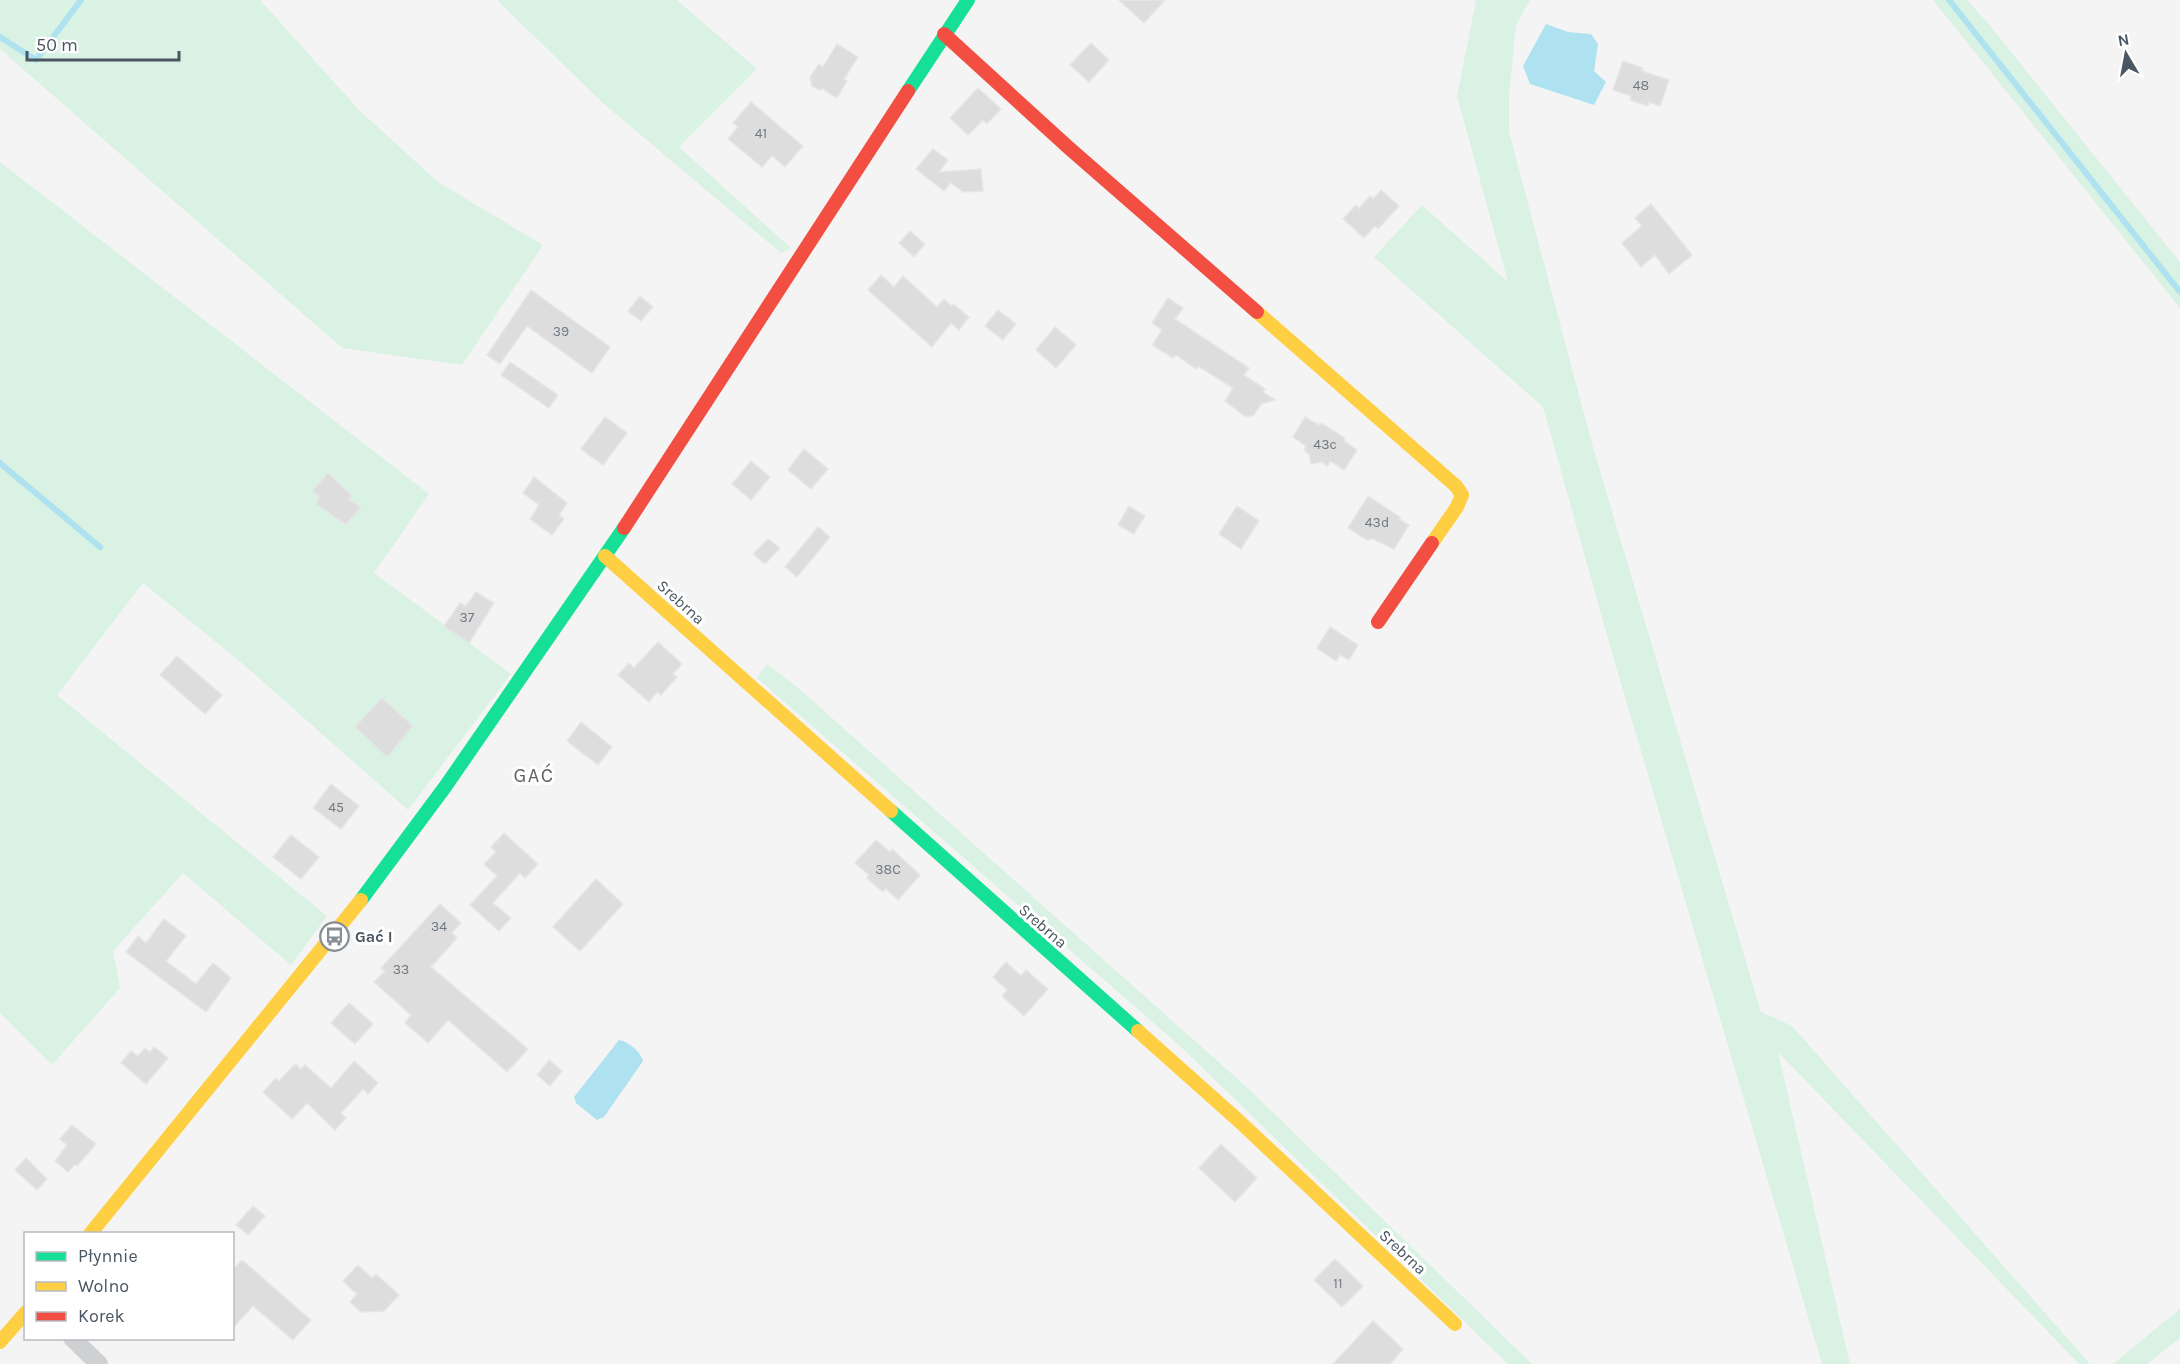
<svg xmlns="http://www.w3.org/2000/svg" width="2180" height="1364" font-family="Karla,sans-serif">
	<rect width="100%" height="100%" fill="#f4f4f4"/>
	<g fill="#d9f2e3">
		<polygon points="0,0 260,0 359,110 438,182 543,245 462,365 342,348 0,49"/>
		<polygon points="497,0 677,0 757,69 679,147 791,248 781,253 604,104"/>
		<polygon points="1476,0 1530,0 1516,25 1509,97 1509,132 1592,444 1761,1012 1792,1026 2090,1364 2079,1364 1778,1052 1850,1364 1822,1364 1612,653 1543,407 1374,257 1422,205 1508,282 1457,96"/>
		<polygon points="1933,0 1967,0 1987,22 2180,262 2180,308"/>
		<polygon points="0,162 429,494 374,573 511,674 408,810 243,664 143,583 57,695 327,916 291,965 183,873 113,951 120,988 52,1065 0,1013"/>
		<polygon points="767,664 796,686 1251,1091 1532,1364 1508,1364 1180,1046 757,678"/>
		<polygon points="2180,1309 2180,1338 2147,1364 2113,1364"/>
	</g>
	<g fill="#aee2f0">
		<polygon points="1546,24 1568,32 1591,34 1598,44 1594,71 1606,82 1594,105 1530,84 1523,66"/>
		<path d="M 619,1040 C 629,1042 640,1051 643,1061 L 604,1117 L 597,1120 L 576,1103 L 574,1097 Z"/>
	</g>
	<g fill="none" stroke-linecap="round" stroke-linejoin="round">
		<g stroke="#aee2f0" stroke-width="6">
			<polyline points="1949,0 2180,292"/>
			<polyline points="0,37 36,60 81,0"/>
			<polyline points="0,463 100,547"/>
		</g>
	</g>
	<g fill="#ddddde" stroke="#e5e6e7" stroke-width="1.5">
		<polygon points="1119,0 1165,0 1144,23"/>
		<polygon points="1091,43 1109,60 1089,82 1070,65"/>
		<polygon points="837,44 858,57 844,79 847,81 837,98 823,89 819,90 812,86 810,77 819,64 823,67"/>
		<polygon points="1623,61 1643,68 1642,71 1669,80 1660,106 1649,102 1648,106 1630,100 1631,96 1613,90"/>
		<polygon points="978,88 1001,109 987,124 983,120 968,135 950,118"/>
		<polygon points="751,102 803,146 785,167 772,156 762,167 728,139 738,127 733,123"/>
		<polygon points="933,149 948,160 939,172 981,169 983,191 963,192 951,183 944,191 916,169"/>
		<polygon points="1381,190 1399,206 1378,229 1375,226 1364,238 1343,219 1356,205 1359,208 1370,196 1373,199"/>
		<polygon points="1651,204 1692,255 1669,274 1655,255 1641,267 1622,243 1642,226 1635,218"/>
		<polygon points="910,231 925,244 914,257 899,243"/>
		<polygon points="881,275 894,287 903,276 937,307 944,299 951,306 953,304 969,317 959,330 951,323 932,347 868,290"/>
		<polygon points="531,290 610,347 592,373 527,326 500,364 487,355"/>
		<polygon points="640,296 653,307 641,321 628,311"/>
		<polygon points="1168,298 1183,308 1175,319 1249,368 1244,375 1265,389 1263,392 1275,400 1261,404 1254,415 1246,417 1225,401 1233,388 1198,366 1196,369 1176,355 1173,358 1152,345 1162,330 1152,323"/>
		<polygon points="998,310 1016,324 1003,340 985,326"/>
		<polygon points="1055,327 1076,345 1056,368 1036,350"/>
		<polygon points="510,362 558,395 549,408 501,375"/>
		<polygon points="605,417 627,433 603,465 581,449"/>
		<polygon points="1305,417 1319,425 1321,423 1345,438 1344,441 1357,450 1344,470 1330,461 1327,466 1322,462 1311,464 1309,454 1304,450 1306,446 1293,437"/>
		<polygon points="804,449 828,469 811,489 788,470"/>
		<polygon points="751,461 770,477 751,500 732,484"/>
		<polygon points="328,473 352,496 349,500 361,507 346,525 316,504 319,497 312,491"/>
		<polygon points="534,477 567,503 559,515 564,519 552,535 530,519 539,505 523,493"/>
		<polygon points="1368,496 1400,517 1399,519 1409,525 1394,549 1373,539 1367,540 1348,528"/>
		<polygon points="1129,506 1145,516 1134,534 1118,525"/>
		<polygon points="1237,506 1259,521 1241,549 1219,534"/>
		<polygon points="818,527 830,537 797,577 785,567"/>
		<polygon points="768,539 780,548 765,564 753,554"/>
		<polygon points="476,592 494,603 469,643 444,626 460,603 466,606"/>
		<polygon points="1330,627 1358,645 1349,660 1340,655 1336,661 1317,648"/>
		<polygon points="658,642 682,664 673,674 677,677 661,695 657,692 649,702 618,675 629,663 634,668"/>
		<polygon points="177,656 222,695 205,714 160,675"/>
		<polygon points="382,698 413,726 387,757 355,727"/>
		<polygon points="581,722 612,747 598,765 567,741"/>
		<polygon points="331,784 359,806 341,829 313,808"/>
		<polygon points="504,833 538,864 525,878 520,873 493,903 511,918 499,931 470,905 497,876 484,864 496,852 491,847"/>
		<polygon points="291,835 319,857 301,879 273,857"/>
		<polygon points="876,840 890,852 892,849 920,875 898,900 886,889 883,892 867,878 869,875 855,863"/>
		<polygon points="596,879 623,904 580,951 553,927"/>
		<polygon points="440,904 461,923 452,933 457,938 431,967 528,1049 507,1072 448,1020 428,1043 405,1023 411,1015 374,982 385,971 381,968"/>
		<polygon points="164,919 186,936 166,961 196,984 213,963 231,978 206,1012 126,952 138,936 146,943"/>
		<polygon points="1006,962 1021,976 1026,970 1048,989 1024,1016 1002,996 1007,990 993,977"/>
		<polygon points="349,1003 373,1024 355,1044 331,1023"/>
		<polygon points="154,1047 168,1058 146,1084 121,1063 131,1051 138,1056 145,1048 150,1052"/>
		<polygon points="549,1060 562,1071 550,1086 537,1075"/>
		<polygon points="354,1061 378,1083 368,1094 363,1089 341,1113 346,1118 335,1130 307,1103 292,1119 263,1092 276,1078 279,1081 295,1064 301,1069 305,1065 331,1088"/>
		<polygon points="72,1125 96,1144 77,1166 75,1164 68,1172 55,1161 67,1145 60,1139"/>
		<polygon points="1221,1144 1257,1178 1235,1202 1199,1168"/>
		<polygon points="26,1158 47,1179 37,1190 15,1170"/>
		<polygon points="253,1206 265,1216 248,1235 236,1225"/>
		<polygon points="1335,1259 1363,1286 1342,1307 1314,1280"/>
		<polygon points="242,1260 311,1320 293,1340 253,1306 232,1329 232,1271"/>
		<polygon points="358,1265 372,1278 376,1274 399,1295 384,1311 361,1312 350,1302 357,1294 343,1281"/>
		<polygon points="1373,1321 1403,1349 1390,1364 1333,1364"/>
	</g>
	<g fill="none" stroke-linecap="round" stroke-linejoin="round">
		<polyline stroke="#ced0d2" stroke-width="18" points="72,1338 99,1364"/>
		<g stroke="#16e098" stroke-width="14">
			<polyline points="908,91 968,0"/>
			<polyline points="891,811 1138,1031"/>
			<polyline points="361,900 445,787 624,528"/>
		</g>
		<g stroke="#ffcf43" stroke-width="14">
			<polyline points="1257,312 1456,486 1462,495 1457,507 1432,543"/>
			<polyline points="605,556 891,811"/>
			<polyline points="1138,1031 1240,1122 1455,1324"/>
			<polyline points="90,1234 361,900"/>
			<polyline points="0,1342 26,1312"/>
		</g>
		<g stroke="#f24e42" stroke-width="14">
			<polyline points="944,34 1069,148 1257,312"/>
			<polyline points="624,528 908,91"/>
			<polyline points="1378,622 1432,543"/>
		</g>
	</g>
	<defs>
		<symbol id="bus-ring" viewBox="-11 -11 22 22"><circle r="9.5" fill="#fff" stroke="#868d94" stroke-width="1.5"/><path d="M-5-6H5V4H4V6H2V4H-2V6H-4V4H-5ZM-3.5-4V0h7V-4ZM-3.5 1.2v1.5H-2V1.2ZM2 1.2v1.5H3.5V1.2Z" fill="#868d94"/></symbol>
	</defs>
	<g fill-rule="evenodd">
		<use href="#bus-ring" x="318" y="920" width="33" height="33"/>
	</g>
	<g text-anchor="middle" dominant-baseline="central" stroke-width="6" stroke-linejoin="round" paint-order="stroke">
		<g font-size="14" fill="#707881">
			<text x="1641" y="85">48</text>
			<text x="761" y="133">41</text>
			<text x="561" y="331">39</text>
			<text x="1325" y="444">43c</text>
			<text x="1377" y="522">43d</text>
			<text x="467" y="617">37</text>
			<text x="336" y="807">45</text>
			<text x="888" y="869">38C</text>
			<text x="439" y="926">34</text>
			<text x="401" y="969">33</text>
			<text x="1338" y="1283">11</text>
		</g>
		<g font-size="16" fill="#4a5661" stroke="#fff">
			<text transform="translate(681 602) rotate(42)">Srebrna</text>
			<text transform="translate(1043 926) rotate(41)">Srebrna</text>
			<text transform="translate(1403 1252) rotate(43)">Srebrna</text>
		</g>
		<g font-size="16" font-weight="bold" fill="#4a5661" stroke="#fff" text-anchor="start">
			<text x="355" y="936">Gać I</text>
		</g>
		<g font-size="20" letter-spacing="1.5" fill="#5f6368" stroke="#fff">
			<text x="534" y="775">GAĆ</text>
		</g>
	</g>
	<rect x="24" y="1232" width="210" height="108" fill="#ffffff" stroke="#b7bbc0" stroke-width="1.5"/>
	<rect x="36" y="1252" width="30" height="9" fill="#16e098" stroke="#b7bbc0" stroke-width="1.5"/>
	<text x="78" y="1262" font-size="18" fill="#4a5661">Płynnie</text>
	<rect x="36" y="1282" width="30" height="9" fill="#ffcf43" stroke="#b7bbc0" stroke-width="1.5"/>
	<text x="78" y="1292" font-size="18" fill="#4a5661">Wolno</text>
	<rect x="36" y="1312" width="30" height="9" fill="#f24e42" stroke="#b7bbc0" stroke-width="1.5"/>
	<text x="78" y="1322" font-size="18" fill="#4a5661">Korek</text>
	<g transform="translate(2126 54) rotate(350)" stroke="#ffffff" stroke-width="4.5" paint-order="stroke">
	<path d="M0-4.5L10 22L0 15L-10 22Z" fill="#4a5661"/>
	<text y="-9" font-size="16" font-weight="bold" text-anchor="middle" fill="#4a5661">N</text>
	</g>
	<path d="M27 51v9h152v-9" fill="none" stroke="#4a5661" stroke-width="3"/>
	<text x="36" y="51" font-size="18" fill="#4a5661" stroke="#ffffff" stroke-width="4.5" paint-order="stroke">50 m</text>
</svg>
